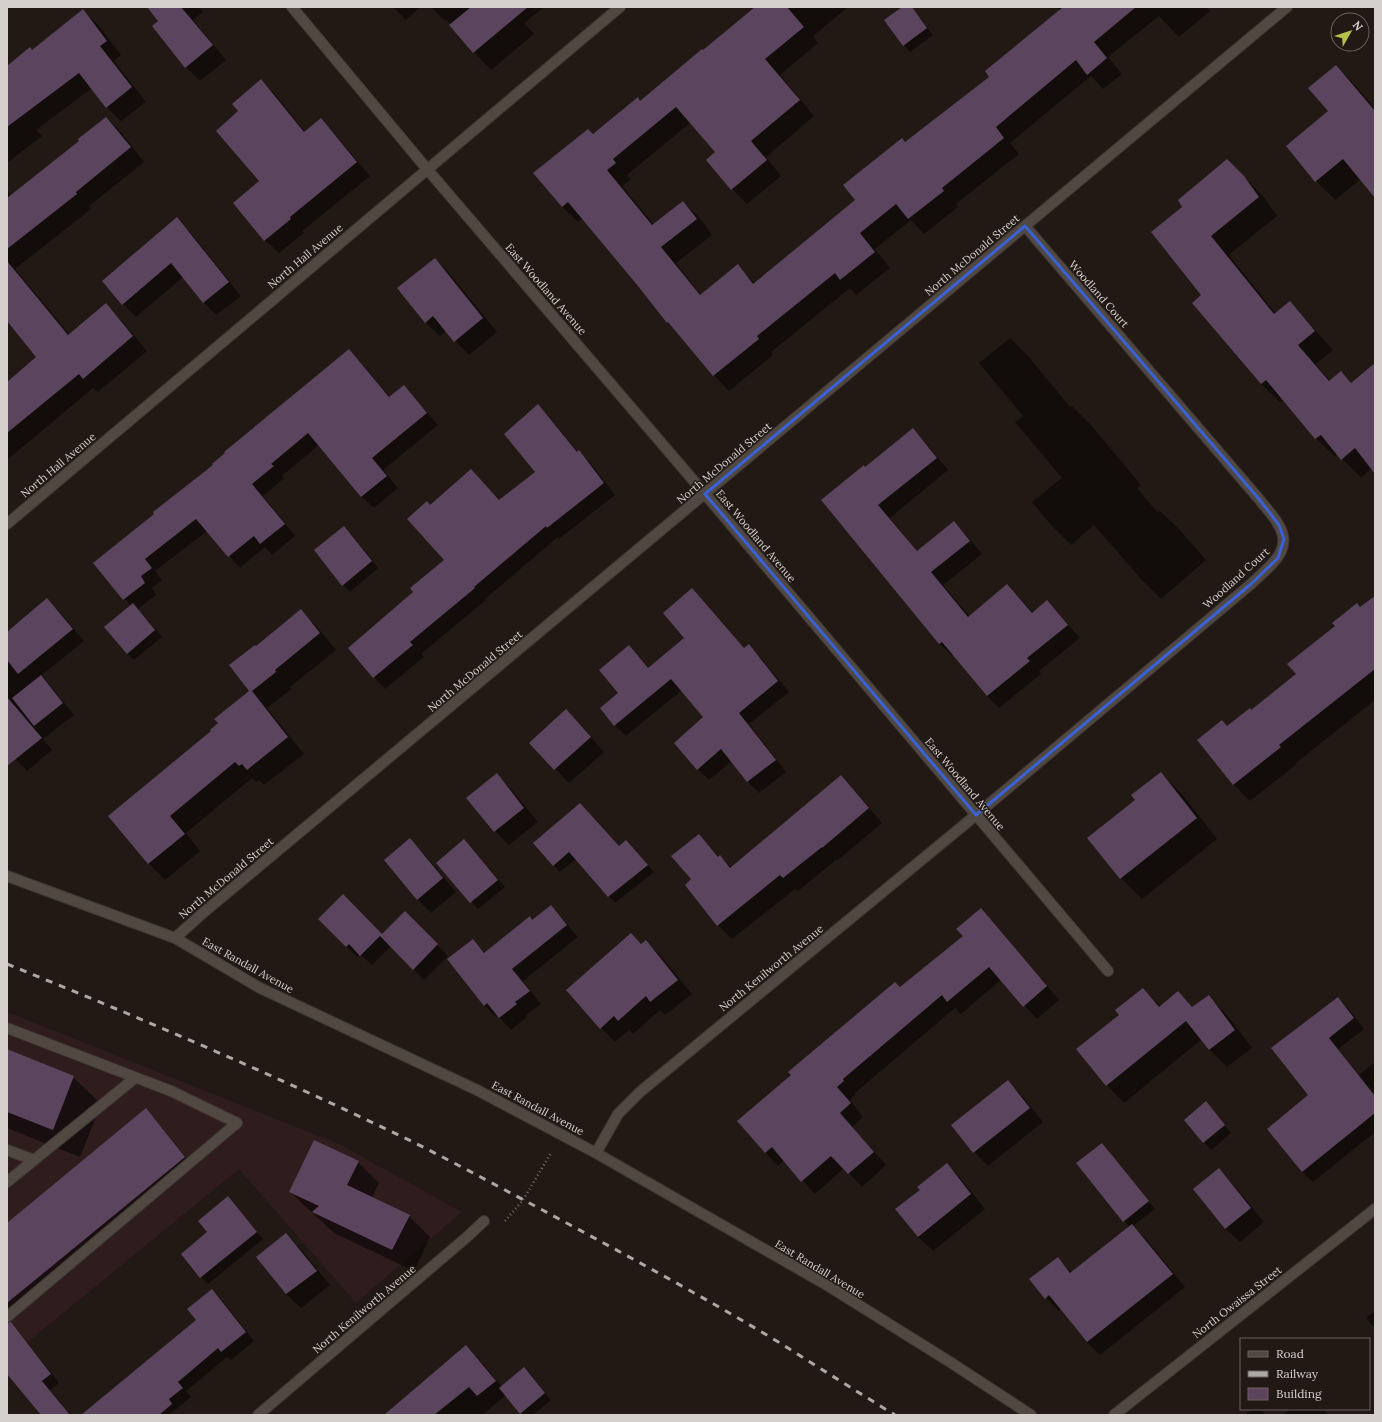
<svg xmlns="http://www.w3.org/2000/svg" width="1382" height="1422" font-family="Lora,serif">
	<rect width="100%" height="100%" fill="#221914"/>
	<polygon fill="#2f1c1d" points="7,1012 339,1144 462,1212 356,1303 239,1169 7,1359"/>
	<g fill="#0007">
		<polygon points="148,7 199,7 203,12 193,20 226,60 200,81 186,67 153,26 160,21"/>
		<polygon points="393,7 420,7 406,20"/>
		<polygon points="431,7 544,7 524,23 534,34 491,70 474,52 446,19 445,21"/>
		<polygon points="756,7 848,7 813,36 818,43 780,75 814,116 766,157 781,176 747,204 732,189 717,153 691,122 627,175 631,179 622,186 654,225 683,202 699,217 712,235 676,263 701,295 738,266 755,284 857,200 906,143 990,77 1060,11 1057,7 1206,7 1210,11 1179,37 1159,16 1108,57 1122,74 1103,89 1091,76 1010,143 1019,154 956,204 958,207 924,234 911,220 875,249 890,268 856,295 850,288 771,352 773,355 729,391 714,375 680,334 668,322 583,218 578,222 562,207 535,173 593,135 641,102"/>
		<polygon points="903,7 912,7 933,35 910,52 904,45"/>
		<polygon points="83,11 98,25 121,55 114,61 146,102 121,121 106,107 92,88 36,130 42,136 7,163 7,67 33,51"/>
		<polygon points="1336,66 1356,86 1375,109 1375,196 1361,179 1335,200 1316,181 1287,146 1329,111"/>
		<polygon points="261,81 275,94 305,132 321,120 334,133 370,176 302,231 304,233 279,253 265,240 261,181 239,111"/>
		<polygon points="106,118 121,132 144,162 89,206 91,209 15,269 70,335 105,305 120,319 147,351 98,392 93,388 7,460 7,383 38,357 7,319 7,190 11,195 81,141"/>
		<polygon points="1227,160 1263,196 1277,216 1229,255 1276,314 1290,303 1308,322 1333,350 1316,364 1330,381 1341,372 1352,383 1375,380 1375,472 1372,468 1361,478 1338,454 1335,457 1316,438 1284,400 1280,402 1261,384 1193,303 1202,295 1183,207"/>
		<polygon points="176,219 190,232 241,296 216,315 203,302 183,277 136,317 123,304"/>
		<polygon points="435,259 449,273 497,332 469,355 446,331 440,336 425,322"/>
		<polygon points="1010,338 1029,357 1070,407 1072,406 1091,425 1141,485 1137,488 1158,513 1160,511 1180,530 1206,560 1161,599 1142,580 1094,525 1071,545 1051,525 1032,502 1062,478 1015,422 1023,416 979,363"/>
		<polygon points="349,350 360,362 391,398 404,387 438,425 383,470 398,488 374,508 362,497 319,445 282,476 284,478 263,496 295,536 272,555 265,547 240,568 207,531 155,571 162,580 152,588 156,595 138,609 162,637 134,660 127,653 131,606 95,563 214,465"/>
		<polygon points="538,405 549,417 578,452 590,463 615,495 559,539 558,537 485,599 486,600 421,654 424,657 385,689 374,677 415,593 445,560 430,506 471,470 500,501 537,472"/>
		<polygon points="913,430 925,442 948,470 890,518 918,552 954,523 966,535 982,554 943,585 970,617 1007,585 1033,613 1047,601 1080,638 1039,671 1041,674 999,708 987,696 954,654 952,656 940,644 822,501 866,468"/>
		<polygon points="351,534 378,568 350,592 343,585"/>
		<polygon points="692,590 745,649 749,646 760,657 789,692 749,724 786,772 759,793 748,782 732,761 709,780 698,769 705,717 682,690 626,736 615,725 619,693 628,647 649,669 685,638"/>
		<polygon points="1375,597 1375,700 1296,763 1297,764 1250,801 1233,784 1227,727 1252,711 1297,674 1361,608"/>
		<polygon points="47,600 59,611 84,641 42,675 74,715 43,739 52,750 27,771 7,750 7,633"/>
		<polygon points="301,611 317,627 336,650 290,687 292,689 267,708 304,754 264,785 259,780 256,782 252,778 186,833 200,851 165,880 149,864 110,816 212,731 250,691 256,647"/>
		<polygon points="580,725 604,752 569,783 531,743"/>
		<polygon points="1161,773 1182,794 1217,839 1142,899 1121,878 1137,800"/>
		<polygon points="497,775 511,789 538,822 509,845 495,831"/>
		<polygon points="841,777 855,791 882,823 837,861 836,860 798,891 795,889 732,939 718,925 693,879 699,835 719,857 720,856 732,868"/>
		<polygon points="410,840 424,854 456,892 431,913 417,899"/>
		<polygon points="464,840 505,887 478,909 437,863"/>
		<polygon points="535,843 633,848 654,872 615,903 576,859 560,872"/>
		<polygon points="551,907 563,919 578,937 523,981 541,1004 526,1015 528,1016 511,1030 498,1016 496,1017 484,1005 473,940 485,953 533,921"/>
		<polygon points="405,912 448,956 424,980 391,946 372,965 360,954 357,957 319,919 382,935"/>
		<polygon points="993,923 1059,1000 1037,1019 1001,980 961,1014 955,1008 855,1093 856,1094 850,1100 863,1117 852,1127 886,1165 862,1187 844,1168 815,1194 784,1160 778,1166 766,1153 738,1121 900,988"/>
		<polygon points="631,934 642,945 646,941 660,955 692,994 665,1015 660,1010 633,1034 629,1030 615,1042 601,1028"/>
		<polygon points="1143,989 1161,1007 1178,992 1193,1008 1208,996 1226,1014 1252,1048 1227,1067 1210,1050 1202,1039 1124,1103 1107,1085"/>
		<polygon points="1338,998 1348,1008 1364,1029 1338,1049 1359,1075 1375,1062 1375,1132 1313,1182 1302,1172 1268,1129 1310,1095"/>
		<polygon points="7,1050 73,1077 101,1104 80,1157 7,1128"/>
		<polygon points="1008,1082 1022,1096 1043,1122 988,1166 974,1152"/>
		<polygon points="146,1110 155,1119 193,1166 8,1318 11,1322 10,1323 19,1332 59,1383 50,1390 71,1415 42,1415 7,1372 7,1224"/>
		<polygon points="1213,1110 1231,1133 1211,1150 1185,1120"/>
		<polygon points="1102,1144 1155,1209 1133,1226 1145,1238 1185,1287 1100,1355 1087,1342 1061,1309 1059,1311 1046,1298 1031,1280 1057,1258 1072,1273 1130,1227 1124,1221"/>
		<polygon points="358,1162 379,1183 372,1198 409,1216 430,1237 414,1271 334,1233 290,1192"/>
		<polygon points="947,1165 961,1179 985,1209 933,1251 918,1237 896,1210 921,1190"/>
		<polygon points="1219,1170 1233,1184 1264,1222 1240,1242 1225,1228"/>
		<polygon points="228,1198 263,1239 208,1284 201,1277 208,1232"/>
		<polygon points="286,1234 300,1248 330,1285 301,1308 286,1294"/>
		<polygon points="212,1290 221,1299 254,1341 231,1360 227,1357 186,1391 191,1397 169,1415 82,1415 197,1320"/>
		<polygon points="1375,1311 1375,1329 1366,1318"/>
		<polygon points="466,1346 479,1359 502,1387 531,1375 551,1400 533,1415 523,1415 506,1395 482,1415 386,1415"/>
		<polygon points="1252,1409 1260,1409 1266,1415 1245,1415"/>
		<polygon points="1291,1409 1323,1409 1328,1415 1286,1415 1285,1413"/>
	</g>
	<g fill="#5b445e">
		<polygon points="147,7 181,7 213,45 185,68 152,26 158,21"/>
		<polygon points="471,7 528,7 473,53 449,25"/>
		<polygon points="755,7 787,7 804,27 765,59 800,100 751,141 767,160 731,190 706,160 715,152 676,107 613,159 616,163 607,170 652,225 683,201 697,219 661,247 700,295 738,264 753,284 855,200 843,185 902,138 905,142 989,77 985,71 1063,7 1136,7 1094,42 1107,58 1087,75 1076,60 996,127 1004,138 942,188 944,191 908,219 896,204 860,233 875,252 840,280 835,273 757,336 759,339 713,376 668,322 667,323 638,286 568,202 562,207 533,173 588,129 593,134 638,97 640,101 702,49 703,50"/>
		<polygon points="902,7 912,7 927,28 903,46 884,20"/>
		<polygon points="83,9 107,41 100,46 132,87 106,108 79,73 7,127 7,66 30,47 32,50"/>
		<polygon points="1336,65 1375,111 1375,198 1343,159 1315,182 1286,146 1328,111 1308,88"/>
		<polygon points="261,79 304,132 321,118 357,162 290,217 291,219 264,241 233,203 259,181 216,131 238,111 232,104"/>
		<polygon points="106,117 131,147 76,192 77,194 7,249 7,198 79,141 78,139"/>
		<polygon points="1227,159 1244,176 1259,197 1211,236 1274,314 1290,301 1315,331 1298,345 1329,381 1341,371 1351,383 1375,363 1375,474 1355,448 1341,460 1321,435 1315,439 1266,380 1261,384 1192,303 1201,295 1151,232 1182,207 1178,200"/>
		<polygon points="177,217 229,282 203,303 171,263 122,305 102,281"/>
		<polygon points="435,258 483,318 454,342 433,316 425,323 397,288"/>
		<polygon points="7,261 68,335 106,303 133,336 83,379 79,374 7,433 7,382 36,357 7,321"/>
		<polygon points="349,349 389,397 404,385 427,413 372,458 387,476 361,497 308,433 271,464 274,466 252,484 285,524 260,544 254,536 228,557 196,519 145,559 152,568 141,576 145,583 123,600 93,563 154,514 153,512 213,465 212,464 225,453 224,452"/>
		<polygon points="538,404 577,452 579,450 604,483 547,528 546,526 474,587 475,588 410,642 413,645 373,678 348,648 413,592 410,588 444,560 407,519 427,501 430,505 471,469 499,500 535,472 504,434"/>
		<polygon points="913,428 937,458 878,505 917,551 954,521 970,541 931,572 968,617 1007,584 1032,613 1047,600 1068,625 1027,658 1030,661 987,696 942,642 939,644 821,500 864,465 865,467"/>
		<polygon points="344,526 372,561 342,586 314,550"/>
		<polygon points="692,588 744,648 749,644 778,681 739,713 776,760 747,782 721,749 697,770 674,743 703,717 671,679 614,726 600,708 618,693 599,670 629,645 648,668 684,638 663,613"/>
		<polygon points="1375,596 1375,669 1279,745 1281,747 1233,785 1197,740 1222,720 1227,726 1250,708 1251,710 1296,674 1287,664 1335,626 1332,623 1357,603 1360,607"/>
		<polygon points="47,598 73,629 18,674 7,660 7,632"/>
		<polygon points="133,603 155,630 127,654 104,627"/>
		<polygon points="301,609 320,633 275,670 276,672 252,691 288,737 247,770 242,764 239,766 235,762 170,816 185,834 148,864 108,816 211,731 210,730 218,723 214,719 249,691 229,665 255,645 256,646"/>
		<polygon points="41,675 63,703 34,726 12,698"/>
		<polygon points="7,697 42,738 7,766"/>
		<polygon points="566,709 591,737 554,770 529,743"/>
		<polygon points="1161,772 1197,818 1120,879 1087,838 1135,800 1131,795"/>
		<polygon points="497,773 524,808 494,832 466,798"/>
		<polygon points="841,775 869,808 822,848 822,847 783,878 780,875 717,926 685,885 691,879 671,856 699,834 718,857 720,855 730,868"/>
		<polygon points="580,803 619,846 626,840 648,865 608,897 569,852 553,866 533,843"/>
		<polygon points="410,838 443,878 417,900 384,860"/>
		<polygon points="464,839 498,880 470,903 436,863"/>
		<polygon points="343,894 382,934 405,911 438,944 413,970 380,936 360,956 349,944 346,947 318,919"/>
		<polygon points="551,905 567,925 512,969 530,991 515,1002 517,1004 499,1018 487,1003 484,1006 447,959 473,939 484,953 530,916 532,920"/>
		<polygon points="981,908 1047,986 1023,1007 989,967 947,1002 942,995 843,1079 844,1081 837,1087 851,1103 840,1113 874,1152 848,1174 831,1156 801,1182 772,1147 765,1153 737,1121 791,1075 788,1072 895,982 900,987 963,936 956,929"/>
		<polygon points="631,933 641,944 646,940 678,980 650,1002 646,996 618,1021 614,1016 600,1029 566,990"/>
		<polygon points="1143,988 1159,1007 1178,991 1192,1007 1209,995 1235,1030 1209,1050 1186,1021 1106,1086 1076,1049 1119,1015 1115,1010"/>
		<polygon points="1338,997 1354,1018 1329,1038 1375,1096 1375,1113 1302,1172 1267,1129 1308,1095 1271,1048"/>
		<polygon points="7,1049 74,1076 53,1130 7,1112"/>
		<polygon points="1008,1080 1030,1108 973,1153 951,1125"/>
		<polygon points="1206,1101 1225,1125 1203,1143 1184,1120"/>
		<polygon points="146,1108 185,1157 7,1303 7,1223"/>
		<polygon points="314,1140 359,1161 347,1185 410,1215 392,1250 312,1212 319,1206 289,1192"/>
		<polygon points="1102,1143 1149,1201 1123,1222 1076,1163"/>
		<polygon points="947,1163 971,1194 918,1237 895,1209 920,1190 917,1187"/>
		<polygon points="1219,1168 1251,1208 1225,1229 1193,1189"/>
		<polygon points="228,1196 257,1232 200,1278 181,1254 207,1232 198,1221"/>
		<polygon points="1132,1224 1173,1274 1087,1342 1049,1295 1045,1299 1029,1279 1058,1257 1070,1273"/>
		<polygon points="286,1233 317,1271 286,1294 256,1257"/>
		<polygon points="212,1289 246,1332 221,1352 218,1348 178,1382 183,1388 169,1399 172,1404 159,1415 81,1415 196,1320 187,1309"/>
		<polygon points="11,1322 51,1374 42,1381 70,1415 41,1415 7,1374 7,1323"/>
		<polygon points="466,1345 496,1381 477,1396 469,1387 434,1415 384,1415"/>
		<polygon points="524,1367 545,1393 520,1414 499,1388"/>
	</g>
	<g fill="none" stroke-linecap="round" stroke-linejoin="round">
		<defs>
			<g id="minor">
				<polyline points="292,7 427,169 705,494 1108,971"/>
				<polyline points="7,524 620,7"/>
				<polyline points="7,876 175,938 260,988 477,1090 596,1153 825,1284 950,1362 1031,1415"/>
				<polyline points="175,938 203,913 1287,7"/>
				<polyline points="7,1028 171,1091 237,1123 7,1317"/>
				<polyline points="7,1150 34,1160"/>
				<path d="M 596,1153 L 618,1114 L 640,1092 L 976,815 L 1251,584 C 1268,567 1295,551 1278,524 C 1273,515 1265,507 1259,499 L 1025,226"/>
				<polyline points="7,1182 135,1078"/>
				<polyline points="258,1415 467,1237 484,1221"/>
				<polyline points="1114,1415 1375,1209"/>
			</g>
		</defs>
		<use href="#minor" stroke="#3c3633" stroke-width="12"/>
		<polyline stroke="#726b66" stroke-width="2.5" stroke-dasharray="1 3" stroke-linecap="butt" points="505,1221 523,1200 551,1153"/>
		<use href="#minor" stroke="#524842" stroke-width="10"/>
		<path stroke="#aea8a4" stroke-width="3" stroke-dasharray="7 7" stroke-linecap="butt" d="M 7,964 C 143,1019 279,1077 411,1141 C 457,1164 503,1189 548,1213 C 626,1255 704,1297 780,1343 C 818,1367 856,1391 895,1415"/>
	</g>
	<path fill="none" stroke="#3962d6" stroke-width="3" stroke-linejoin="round" d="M 1025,226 L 1259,499 L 1279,525 L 1284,539 L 1278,558 L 1251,584 L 976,815 L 705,494 Z"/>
	<g text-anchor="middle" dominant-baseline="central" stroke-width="3" stroke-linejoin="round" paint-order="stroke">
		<g font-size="11" fill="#d6d0cd" stroke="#221914">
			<text transform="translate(972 255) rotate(-40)">North McDonald Street</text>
			<text transform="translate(305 256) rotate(-40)">North Hall Avenue</text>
			<text transform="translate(546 289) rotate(49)">East Woodland Avenue</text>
			<text transform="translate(1099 294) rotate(49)">Woodland Court</text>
			<text transform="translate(724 463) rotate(-40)">North McDonald Street</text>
			<text transform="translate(58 465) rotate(-40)">North Hall Avenue</text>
			<text transform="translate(756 536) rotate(50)">East Woodland Avenue</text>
			<text transform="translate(1236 578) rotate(-42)">Woodland Court</text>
			<text transform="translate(475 671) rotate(-40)">North McDonald Street</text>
			<text transform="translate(965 784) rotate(50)">East Woodland Avenue</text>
			<text transform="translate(226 878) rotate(-40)">North McDonald Street</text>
			<text transform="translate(248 965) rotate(29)">East Randall Avenue</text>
			<text transform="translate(771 968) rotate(-39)">North Kenilworth Avenue</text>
			<text transform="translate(538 1108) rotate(28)">East Randall Avenue</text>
			<text transform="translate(820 1269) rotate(31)">East Randall Avenue</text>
			<text transform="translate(1237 1302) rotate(-38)">North Owaissa Street</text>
			<text transform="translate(364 1309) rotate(-40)">North Kenilworth Avenue</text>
		</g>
	</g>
	<rect width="1382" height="1422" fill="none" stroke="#d6d0cd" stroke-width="16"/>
	<rect x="1240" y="1338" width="130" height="72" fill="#221914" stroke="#6a625e"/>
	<rect x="1248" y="1351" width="20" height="6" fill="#524842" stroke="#6a625e"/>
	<text x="1276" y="1358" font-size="12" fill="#d6d0cd">Road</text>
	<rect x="1248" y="1371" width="20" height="6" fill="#aea8a4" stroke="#6a625e"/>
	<text x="1276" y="1378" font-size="12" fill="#d6d0cd">Railway</text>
	<rect x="1248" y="1388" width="20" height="12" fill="#5b445e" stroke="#6a625e"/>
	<text x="1276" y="1398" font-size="12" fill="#d6d0cd">Building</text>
	<g transform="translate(1350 32) rotate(51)"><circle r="19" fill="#221914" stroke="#6a625e"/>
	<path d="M0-3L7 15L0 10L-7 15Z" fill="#b7c147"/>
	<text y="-6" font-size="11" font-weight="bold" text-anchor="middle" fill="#d6d0cd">N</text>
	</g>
</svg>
